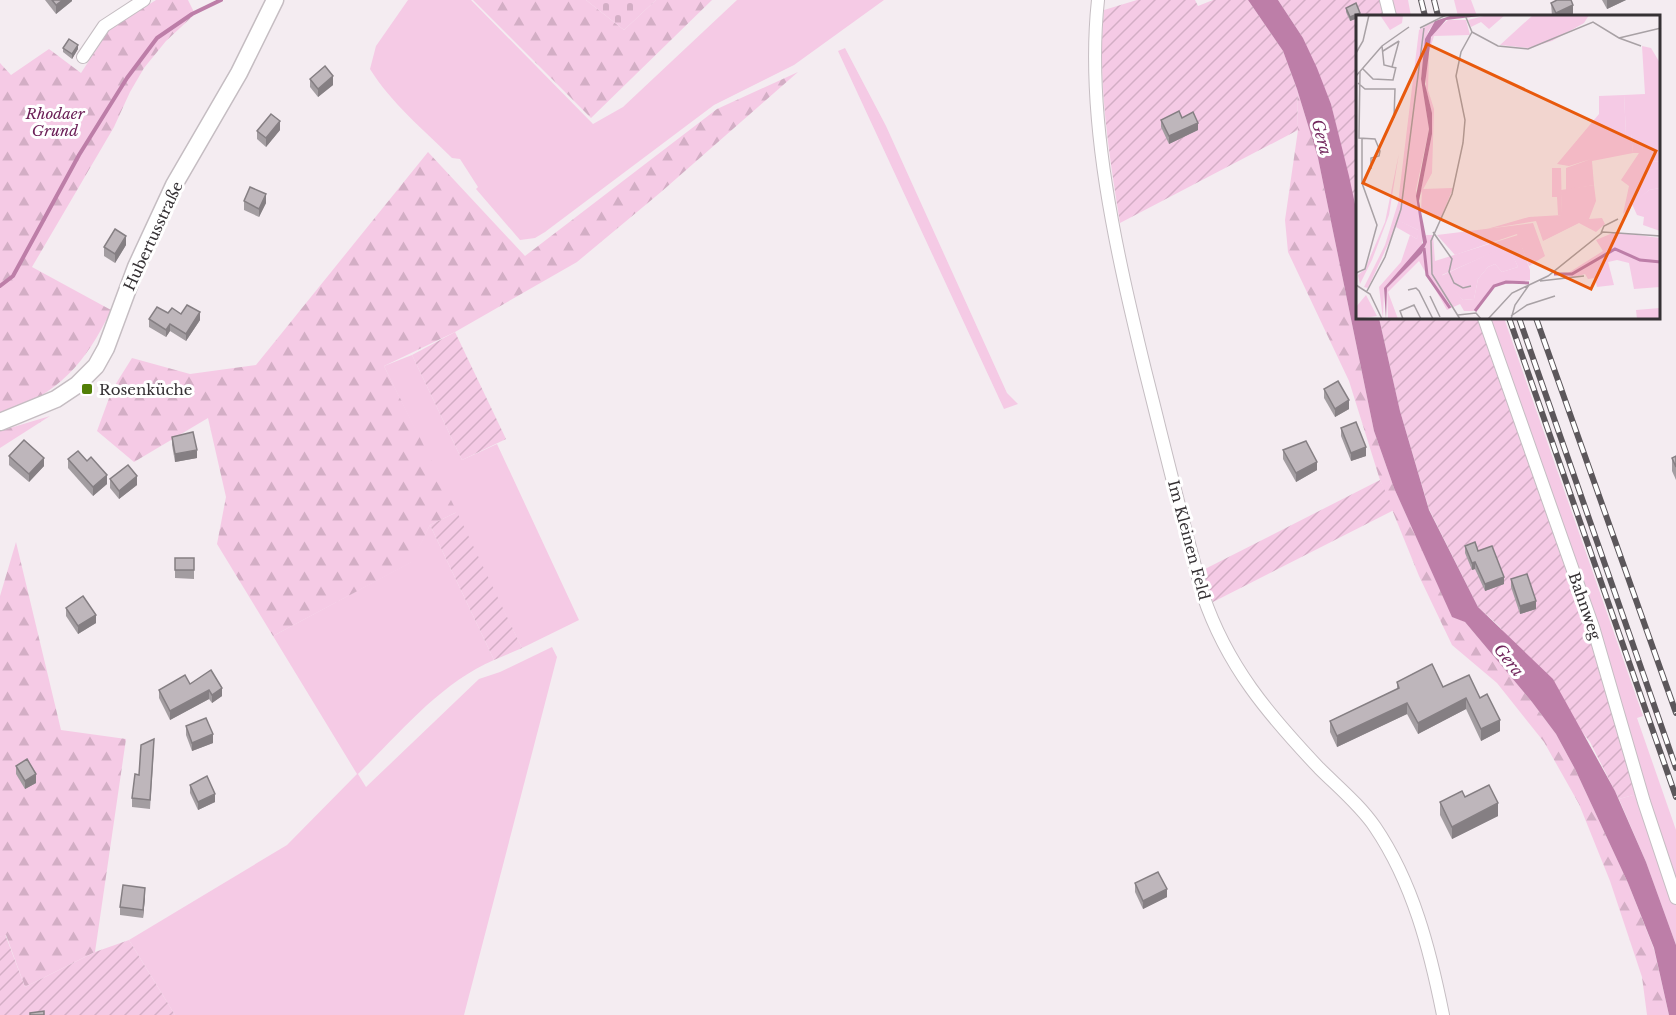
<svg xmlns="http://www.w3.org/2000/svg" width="1676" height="1015" font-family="'Libre Baskerville',serif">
	<defs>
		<pattern id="forest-firs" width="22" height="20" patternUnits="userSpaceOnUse" patternTransform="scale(1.5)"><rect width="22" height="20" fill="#f5cae5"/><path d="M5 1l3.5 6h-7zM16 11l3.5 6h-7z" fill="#d3aec5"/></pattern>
		<pattern id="cemetery-stones" width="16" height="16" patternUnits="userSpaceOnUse" patternTransform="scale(1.5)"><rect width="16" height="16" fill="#f5cae5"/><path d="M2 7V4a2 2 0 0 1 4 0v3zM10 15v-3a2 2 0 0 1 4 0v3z" fill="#d3aec5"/></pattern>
		<pattern id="garden-furrows" width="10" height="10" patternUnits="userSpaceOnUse" patternTransform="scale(1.5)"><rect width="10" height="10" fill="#f5cae5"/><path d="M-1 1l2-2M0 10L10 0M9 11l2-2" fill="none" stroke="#d3aec5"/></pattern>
	</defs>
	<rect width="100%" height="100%" fill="#f4ecf1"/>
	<g fill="#f5cae5">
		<path d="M 408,0 L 471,0 L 593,124 L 623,107 L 737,0 L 884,0 L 794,65 L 714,105 L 545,232 L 535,238 L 520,240 L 476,189 L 478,187 L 460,159 L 452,158 C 424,130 391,103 370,69 L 376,46 Z"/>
		<polygon points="1389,0 1408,0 1411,16 1393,16"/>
		<polygon points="1454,0 1471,0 1477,16 1458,16"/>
		<polygon points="845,48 886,126 1007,393 1018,404 1004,409 838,51"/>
		<polygon points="1487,318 1504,318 1643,716 1637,718 1676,830 1676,945 1646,862 1619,799 1644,792"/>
		<polygon points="412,355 462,460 497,444 579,620 522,648 384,366"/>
		<path d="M 430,525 L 494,660 C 440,683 399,734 358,774 L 366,787 L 479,679 L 500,672 L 552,647 L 557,657 L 464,1015 L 175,1015 L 129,940 L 287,845 L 357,774 L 273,636 L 411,562 Z"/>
	</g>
	<g fill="url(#forest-firs)">
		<path d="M 156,0 L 188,0 L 195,14 L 166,41 L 144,68 L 130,92 L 114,127 L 32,267 L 111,310 C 86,363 58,395 0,414 L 0,63 L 11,75 L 49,49 L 81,73 L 109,30 Z"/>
		<polygon points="473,0 586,0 624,30 656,0 712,0 591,118"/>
		<polygon points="798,72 661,192 577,262 455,332 384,366 457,512 430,525 412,562 273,636 217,544 226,497 208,418 134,462 97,431 112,390 132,358 190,374 256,365 428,152 525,256 717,109"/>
		<polygon points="1297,89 1318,158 1374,431 1394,488 1452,616 1465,622 1532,702 1556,734 1575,769 1628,883 1654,949 1669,1015 1647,1015 1642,977 1610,881 1579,804 1544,742 1497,683 1452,645 1419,576 1380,480 1349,381 1288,252 1285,220 1298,130"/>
		<polygon points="50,416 0,448 0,431"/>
		<polygon points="16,542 61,730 126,739 95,952 25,987 6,935 0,937 0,596"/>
	</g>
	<polygon fill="url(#cemetery-stones)" points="586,0 656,0 624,30"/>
	<g fill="url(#garden-furrows)">
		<path d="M 1137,0 L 1195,0 L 1198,6 L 1213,0 L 1248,0 L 1283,51 L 1297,89 L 1298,130 L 1120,223 C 1109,154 1097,80 1104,10 Z"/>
		<polygon points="1278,0 1389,0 1393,16 1358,16 1358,218 1331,104 1303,38"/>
		<polygon points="1379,318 1487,318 1644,792 1619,799 1590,742 1499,626 1478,607 1429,509 1400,411"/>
		<polygon points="455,332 506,439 462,460 412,355"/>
		<polygon points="1380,480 1394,510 1213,602 1203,570"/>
		<polygon points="457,512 522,648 494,660 430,525"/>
		<polygon points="5,934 25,987 95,952 129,940 175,1015 0,1015 0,937"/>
	</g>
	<polygon fill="#bd7ea8" points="1248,0 1278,0 1303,38 1317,68 1331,104 1349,176 1358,218 1358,318 1379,318 1400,411 1429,510 1478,607 1553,679 1615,791 1646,862 1676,945 1676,1015 1669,1015 1654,948 1628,883 1575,769 1556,734 1532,702 1465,622 1452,617 1394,488 1374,431 1318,158 1297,89 1283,51"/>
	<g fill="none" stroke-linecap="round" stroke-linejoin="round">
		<polyline stroke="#bd7ea8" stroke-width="4" points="0,286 13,276 79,155 127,78 157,38 192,14 221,0"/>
		<defs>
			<g id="minor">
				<path d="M 1098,0 C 1085,119 1117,254 1145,370 C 1164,445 1182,521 1203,595 C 1227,666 1268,714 1319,768 C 1338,787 1360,805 1375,827 C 1413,883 1430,950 1443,1015"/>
				<polyline points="1386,0 1390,16"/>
				<polyline points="83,57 104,26 144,0"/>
				<polyline points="1484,318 1593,627 1644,802 1676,898"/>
			</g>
			<polyline id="tertiary" points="0,422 56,399 77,385 96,366 106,348 136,267 174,185 239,73 275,0"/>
		</defs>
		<use href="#minor" stroke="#c5bdc2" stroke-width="14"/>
		<use href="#tertiary" stroke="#c5bdc2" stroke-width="19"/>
		<use href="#minor" stroke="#fff" stroke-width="12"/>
		<use href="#tertiary" stroke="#fff" stroke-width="16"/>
		<defs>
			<g id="rail">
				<polyline points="1421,0 1425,16"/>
				<polyline points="1434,0 1438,16"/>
				<polyline points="1509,318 1676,797"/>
				<polyline points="1519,318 1676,768"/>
				<polyline points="1536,318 1676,713"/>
			</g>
		</defs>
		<use href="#rail" stroke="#5c575b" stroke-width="6"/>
		<use href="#rail" stroke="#fff" stroke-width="4" stroke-dasharray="11" stroke-linecap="butt"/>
	</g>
	<g fill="#a39da1">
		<polygon points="45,0 72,0 72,1 56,14"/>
		<polygon points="1602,0 1626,0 1607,9"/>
		<polygon points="1551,3 1573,16 1552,16"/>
		<polygon points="1346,8 1360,16 1358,16 1358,18 1350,21 1346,12"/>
		<polygon points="63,48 78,49 72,59 63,52"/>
		<polygon points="310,79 333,85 318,97 310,87"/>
		<polygon points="1182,118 1198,130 1169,144 1161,127 1161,120"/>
		<polygon points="280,130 266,147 257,139 257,131"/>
		<polygon points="244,201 266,203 259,217 244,210"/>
		<polygon points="126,245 115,263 104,256 104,247"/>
		<polygon points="168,313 181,314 200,320 186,341 170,331 166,337 149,327 149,319"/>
		<polygon points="1324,389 1349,409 1335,417 1324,398"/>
		<polygon points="1341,428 1366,456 1351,461 1341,436"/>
		<polygon points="172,437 197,458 175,462 172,445"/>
		<polygon points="1283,450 1317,470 1296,482 1283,459"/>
		<polygon points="9,456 44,466 29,482 9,465"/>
		<polygon points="1676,456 1676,480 1672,471 1672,458"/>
		<polygon points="68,459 107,484 93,496 68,468"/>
		<polygon points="110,479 137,485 119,499 110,488"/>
		<polygon points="1465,546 1478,551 1504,584 1485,591 1475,569 1472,570 1465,553"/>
		<polygon points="175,558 194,558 194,579 175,578"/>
		<polygon points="1511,579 1536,609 1520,614 1511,587"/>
		<polygon points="66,608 96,623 78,634 66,616"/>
		<polygon points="211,670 222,696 212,703 209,699 170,720 159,698 159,690 190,684"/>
		<polygon points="1397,682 1443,687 1480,698 1500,731 1481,741 1466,709 1418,734 1407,714 1337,747 1330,732 1330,721 1397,689"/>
		<polygon points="186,726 213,743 192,751 186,735"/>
		<polygon points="154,748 150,809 132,807 132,798 139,775"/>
		<polygon points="16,766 36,783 25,789 16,774"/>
		<polygon points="190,785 215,802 198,810 190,793"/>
		<polygon points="1465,797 1498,816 1452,839 1440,815 1440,802"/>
		<polygon points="1135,883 1167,897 1143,909 1135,892"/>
		<polygon points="145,897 143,918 120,915 120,907"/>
	</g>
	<g fill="#857f83">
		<polygon points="63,0 72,0 72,1 56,14 56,5"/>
		<polygon points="1607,0 1626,0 1607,9"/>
		<polygon points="1573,5 1573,16 1556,16 1556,13"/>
		<polygon points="1360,13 1360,16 1358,16 1358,18 1350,21 1350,17"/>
		<polygon points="78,45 78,49 72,59 72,54"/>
		<polygon points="333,76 333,85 318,97 318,89"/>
		<polygon points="280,121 280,130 266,147 266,138"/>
		<polygon points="1198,123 1198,130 1169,144 1169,136"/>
		<polygon points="266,194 266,203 259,217 259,209"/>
		<polygon points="126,236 126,245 115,263 115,254"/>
		<polygon points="200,312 200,320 186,341 186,334"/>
		<polygon points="170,324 170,331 166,337 166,330"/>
		<polygon points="1349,400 1349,409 1335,417 1335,409"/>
		<polygon points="1366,447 1366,456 1351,461 1351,453"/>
		<polygon points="197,450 197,458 175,462 175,454"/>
		<polygon points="44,458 44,466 29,482 29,474"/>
		<polygon points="1317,462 1317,470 1296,482 1296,473"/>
		<polygon points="107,475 107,484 93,496 93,487"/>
		<polygon points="137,476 137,485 119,499 119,491"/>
		<polygon points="1475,562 1475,569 1472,570 1472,563"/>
		<polygon points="1504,577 1504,584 1485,591 1485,584"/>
		<polygon points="1536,601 1536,609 1520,614 1520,606"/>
		<polygon points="96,615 96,623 78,634 78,626"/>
		<polygon points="222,688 222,696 212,703 212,695"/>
		<polygon points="209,690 209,699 170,720 170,711"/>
		<polygon points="1466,698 1466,709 1418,734 1418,723"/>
		<polygon points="1407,703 1407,714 1337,747 1337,736"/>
		<polygon points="1500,720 1500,731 1481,741 1481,729"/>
		<polygon points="213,734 213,743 192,751 192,743"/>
		<polygon points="36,774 36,783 25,789 25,781"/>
		<polygon points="215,794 215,802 198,810 198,802"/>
		<polygon points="1498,803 1498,816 1452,839 1452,827"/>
		<polygon points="145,888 145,897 143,918 143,910"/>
		<polygon points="1167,889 1167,897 1143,909 1143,901"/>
	</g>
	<g fill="#beb6bb" stroke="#857f83" stroke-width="1.5">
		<polygon points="52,0 63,0 56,5"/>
		<polygon points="1557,0 1571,0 1573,5 1556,13 1551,3"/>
		<polygon points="1356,3 1360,13 1350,17 1346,8"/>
		<polygon points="69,39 78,45 72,54 63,48"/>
		<polygon points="325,66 333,76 318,89 310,79"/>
		<polygon points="1179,111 1182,118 1193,112 1198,123 1169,136 1161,120"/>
		<polygon points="271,114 280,121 266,138 257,131"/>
		<polygon points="250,187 266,194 259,209 244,201"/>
		<polygon points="115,229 126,236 115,254 104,247"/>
		<polygon points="187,305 200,312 186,334 170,324 166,330 149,319 157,307 168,313 172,308 181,314"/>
		<polygon points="1338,381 1349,400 1335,409 1324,389"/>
		<polygon points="1356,422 1366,447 1351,453 1341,428"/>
		<polygon points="193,432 197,450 175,454 172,437"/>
		<polygon points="24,440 44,458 29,474 9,456"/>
		<polygon points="1306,441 1317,462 1296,473 1283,450"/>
		<polygon points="78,451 87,461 91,457 107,475 93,487 68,459"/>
		<polygon points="1676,456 1676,467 1672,458"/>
		<polygon points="128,465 137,476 119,491 110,479"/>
		<polygon points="1475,542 1478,551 1492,546 1504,577 1485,584 1475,562 1472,563 1465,546"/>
		<rect x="175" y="558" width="19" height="12"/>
		<polygon points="1527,574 1536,601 1520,606 1511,579"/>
		<polygon points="83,596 96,615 78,626 66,608"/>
		<polygon points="1432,664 1443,687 1469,675 1480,698 1487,694 1500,720 1481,729 1466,698 1418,723 1407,703 1337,736 1330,721 1399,688 1397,682"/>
		<polygon points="211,670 222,688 212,695 209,690 170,711 159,690 185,675 190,684"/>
		<polygon points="206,718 213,734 192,743 186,726"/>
		<polygon points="154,739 150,800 132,798 135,774 139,775 141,745"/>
		<polygon points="27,759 36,774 25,781 16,766"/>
		<polygon points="207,776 215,794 198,802 190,785"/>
		<polygon points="1489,785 1498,803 1452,827 1440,802 1462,791 1465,797"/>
		<polygon points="1158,872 1167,889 1143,901 1135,883"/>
		<polygon points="123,885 145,888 143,910 120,907"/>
		<polygon points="44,1011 44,1015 30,1015 30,1013"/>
	</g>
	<rect fill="#527f07" stroke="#fff" stroke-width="2" x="81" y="383" width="12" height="12" rx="3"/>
	<g text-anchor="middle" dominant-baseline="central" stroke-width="6" stroke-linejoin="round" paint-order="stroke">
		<g font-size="15" font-style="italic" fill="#6c2158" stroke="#fff">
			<text x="55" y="113">Rhodaer<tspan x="55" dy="17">Grund</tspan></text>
		</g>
		<g font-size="15" fill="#353134" stroke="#fff">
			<text transform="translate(153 236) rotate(-65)">Hubertusstraße</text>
			<text transform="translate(1189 540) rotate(75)">Im Kleinen Feld</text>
			<text transform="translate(1585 606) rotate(71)">Bahnweg</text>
		</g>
		<g font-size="15" fill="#353134" stroke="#fff" text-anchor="start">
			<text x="99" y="389">Rosenküche</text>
		</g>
		<g font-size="16" font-style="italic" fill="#73285e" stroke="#fff">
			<text transform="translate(1322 137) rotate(75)">Gera</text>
			<text transform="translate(1509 660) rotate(52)">Gera</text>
		</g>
	</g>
	<g transform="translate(1356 15)">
		<rect width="304" height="304" fill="#f4ecf1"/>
		<path d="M 24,0 L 47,0 L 46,8 L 34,15 ZM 79,6 L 72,17 L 65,62 L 62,62 L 42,205 L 62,215 L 62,220 L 61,224 L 40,212 L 12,273 L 8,272 L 29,230 L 42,188 L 63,15 ZM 268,80 L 270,119 L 275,119 L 277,138 L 236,146 L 238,170 L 210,175 L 210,153 L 235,144 L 213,151 L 201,149 L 243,99 L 243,81 ZM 43,138 L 33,200 L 16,245 L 4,269 L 2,260 L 9,254 L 29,207 ZM 196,153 L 205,153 L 206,200 L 202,200 L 201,182 L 196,182 ZM 177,208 L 189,241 L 173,251 L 161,219 L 99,240 L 81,220 Z" fill="#f5cae5"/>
		<path d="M 132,0 L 149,0 L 133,14 L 125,7 L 115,12 L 112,5 ZM 92,5 L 110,5 L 114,20 L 78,21 L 73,37 L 72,75 L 78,94 L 76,158 L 64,180 L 76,119 L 76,98 L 70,75 L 70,40 L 77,17 ZM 283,138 L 295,138 L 294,146 L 304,147 L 304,173 L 293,175 L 267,199 L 273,171 L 265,165 ZM 238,170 L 240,186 L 233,204 L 246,203 L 249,209 L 240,217 L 223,208 L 187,226 L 180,206 L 131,214 L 173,202 L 206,200 L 205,175 ZM 62,215 L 66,215 L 66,232 L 28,273 L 27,304 L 23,272 L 45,247 L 54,220 L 61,224 ZM 259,217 L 304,223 L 304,272 L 278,274 L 273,248 L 261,245 L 252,247 L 258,270 L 241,272 L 239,263 L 232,264 L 229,259 L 210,265 L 209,260 L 247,236 L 240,225 ZM 70,220 L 77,220 L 79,246 L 162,220 L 174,255 L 174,265 L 137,271 L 118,296 L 108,296 L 104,289 L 91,295 L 63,246 L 32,277 L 42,304 L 32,304 L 31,273 L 68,236 ZM 152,231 L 162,252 L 146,257 L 139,249 L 132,252 L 122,264 L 118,284 L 107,285 L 86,260 Z" fill="#f5cae5" fill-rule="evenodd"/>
		<path d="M 152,230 L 162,252 L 146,257 L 139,249 L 132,252 L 122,264 L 118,284 L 107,285 L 85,261 Z" fill="#f5cae5"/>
		<path d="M 177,0 L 233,0 L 228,8 L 196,26 L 172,33 L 144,30 ZM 286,31 L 295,33 L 304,48 L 304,147 L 294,146 L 294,138 L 277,138 L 275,119 L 270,119 L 268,80 L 289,79 ZM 61,62 L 65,62 L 73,114 L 60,175 L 66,215 L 62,215 L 41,205 ZM 97,173 L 85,203 L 65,197 L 66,174 ZM 304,173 L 305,173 L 304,216 L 287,210 L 288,202 L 281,200 L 276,189 L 293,175 ZM 10,280 L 21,301 L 0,304 L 0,292 ZM 304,293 L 304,303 L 281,304 L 280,295 Z" fill="#f5cae5"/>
		<path d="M 97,0 L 132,0 L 90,5 L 75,22 L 69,69 L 76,98 L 76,119 L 63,186 L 71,227 L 66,238 L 31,273 L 30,304 L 28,273 L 67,228 L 60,181 L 73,114 L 65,64 L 69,24 L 79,6 Z" fill="#bd7ea8"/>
		<path fill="none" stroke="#bd7ea8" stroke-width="3" d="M 68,233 L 71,260 L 94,293M 198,259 L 216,259 L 259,234 L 284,245 L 305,247M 119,296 L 138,271 L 150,267 L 173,268"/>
		<path fill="none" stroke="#a8a1a5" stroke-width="1.5" d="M 109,0 L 116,17M 64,13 L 90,0M 116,17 L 142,31 L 172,34 L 237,7 L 263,23 L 285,31M 263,23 L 305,13M 26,31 L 28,50 L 40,53M 27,36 L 43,26M 0,38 L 7,26 L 13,0M 36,52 L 43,26M 6,53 L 17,64 L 37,65 L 40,52M 4,56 L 3,123 L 19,124 L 24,136 L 23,141 L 15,143 L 15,154M 0,61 L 26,31 L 53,12M 2,68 L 9,74 L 39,74 L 38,103M 77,217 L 96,244 L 93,257 L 98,268 L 107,273 L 115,271M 245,218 L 248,211 L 262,204M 0,258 L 9,254 L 21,210 L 6,168 L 6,123M 184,266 L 228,261M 0,270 L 14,279 L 26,304M 52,275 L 60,273 L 63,276 L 77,304M 11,276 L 29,242 L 45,194 L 68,13M 74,281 L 84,302M 102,300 L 120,298 L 125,304M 155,301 L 171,290 L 199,281M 47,304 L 44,296 L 58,290 L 65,304M 104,304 L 76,259 L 75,226 L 96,179 L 107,128 L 109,105 L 100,61 L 105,37 L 116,17M 132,304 L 156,278 L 192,261 L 247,217 L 305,221M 155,304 L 159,290 L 173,270"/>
		<path fill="#e8590c" fill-opacity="0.15" stroke="#e8590c" stroke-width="3" d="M 71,29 L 300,136 L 235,274 L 7,168 Z"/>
		<rect width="304" height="304" fill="none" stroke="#353134" stroke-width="3"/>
	</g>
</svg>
